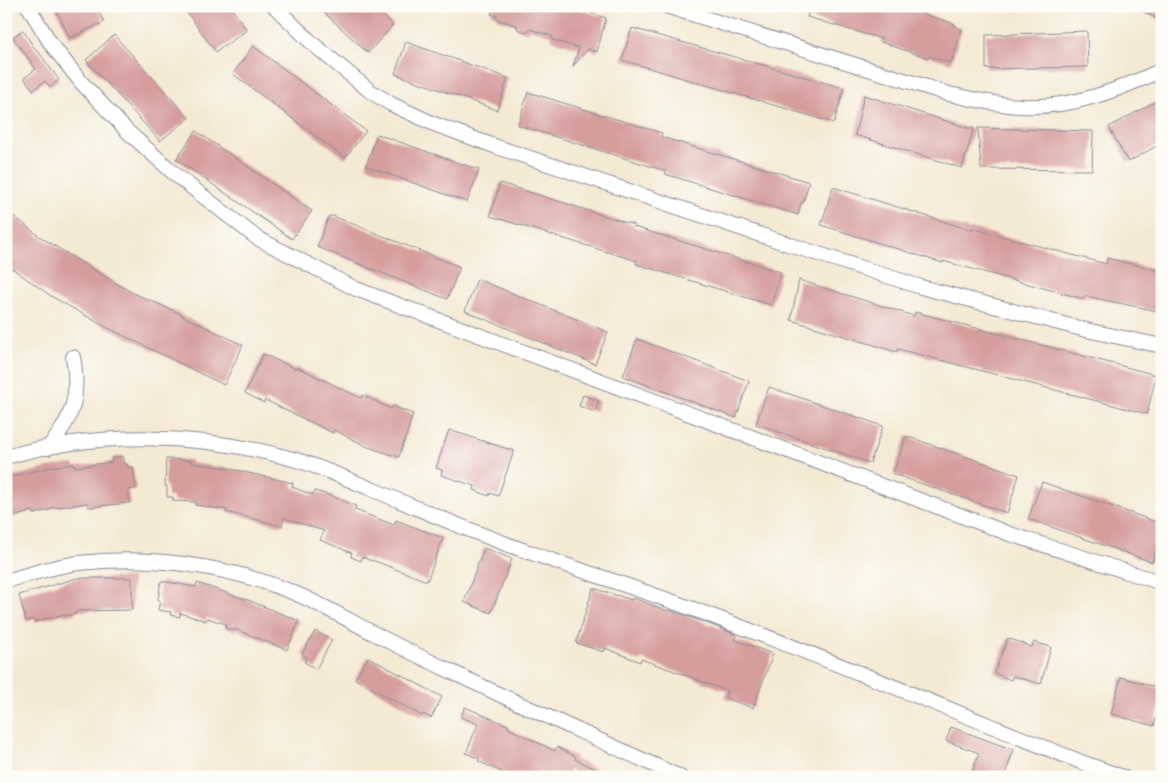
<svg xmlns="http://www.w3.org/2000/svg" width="1168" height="783" font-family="Itim,sans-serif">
	<rect width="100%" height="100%" fill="#fdfcf7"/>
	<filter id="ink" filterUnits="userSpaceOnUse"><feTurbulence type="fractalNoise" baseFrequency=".02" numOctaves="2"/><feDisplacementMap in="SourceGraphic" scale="10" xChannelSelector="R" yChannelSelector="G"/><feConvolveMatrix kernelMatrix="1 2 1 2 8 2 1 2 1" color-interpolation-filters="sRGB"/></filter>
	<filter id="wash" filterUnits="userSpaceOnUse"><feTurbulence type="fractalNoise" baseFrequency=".0096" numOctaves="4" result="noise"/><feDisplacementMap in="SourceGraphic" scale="20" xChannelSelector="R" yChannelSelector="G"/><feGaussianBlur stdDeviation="1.12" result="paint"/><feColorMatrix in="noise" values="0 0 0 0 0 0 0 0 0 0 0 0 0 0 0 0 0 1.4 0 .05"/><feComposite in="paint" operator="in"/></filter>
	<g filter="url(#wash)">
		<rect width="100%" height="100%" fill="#f4e9d3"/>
		<g id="blocks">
			<g fill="#d59e9d">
				<polygon points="54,6 96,6 104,22 70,38"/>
				<polygon points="182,6 230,6 247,30 216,52"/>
				<polygon points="317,6 373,6 393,25 368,53"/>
				<polygon points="493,6 569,6 606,18 597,52 588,49 573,66 579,48 552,40 552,36 529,29 528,33 517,29 518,26 496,19 497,16 491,14"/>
				<polygon points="810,6 898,6 955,24 954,26 962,29 951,63 929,56 928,58 881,42 882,39 807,17"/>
				<polygon points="1131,6 1162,6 1162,21"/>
				<polygon points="632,28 844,88 834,123 622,60"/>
				<polygon points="23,30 37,52 38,51 59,80 50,87 45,81 33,90 24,78 36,69 13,37"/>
				<polygon points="1087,31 1088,67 986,69 986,35"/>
				<polygon points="114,35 189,118 160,141 86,60"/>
				<polygon points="406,42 508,78 497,110 395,74"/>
				<polygon points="253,46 366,131 345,158 233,74"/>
				<polygon points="528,92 662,133 661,137 809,182 803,203 801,203 798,215 665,174 666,171 518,125"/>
				<polygon points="864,95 968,128 974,128 962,168 855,135"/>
				<polygon points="1162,98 1162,143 1128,162 1109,127"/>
				<polygon points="978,128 1093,131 1092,170 981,169"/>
				<polygon points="196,131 312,211 292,239 176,159"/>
				<polygon points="377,134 479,170 467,202 366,166"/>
				<polygon points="500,183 634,225 634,227 781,272 771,305 636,264 637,261 490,216"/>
				<polygon points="833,187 971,230 971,228 1106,264 1107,258 1162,271 1162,312 1085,296 1084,299 943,261 943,263 821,225"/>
				<polygon points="6,210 39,236 74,258 131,292 181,314 181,315 243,345 224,385 104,326 51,296 6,264"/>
				<polygon points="329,216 333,216 460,267 447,299 317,247"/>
				<polygon points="477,279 608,332 595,364 465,311"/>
				<polygon points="799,280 914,316 915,312 1156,375 1147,414 898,349 897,352 791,320"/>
				<polygon points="637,339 749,381 736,418 623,376"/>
				<polygon points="263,354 296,369 297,367 361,398 363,395 391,409 392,406 413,414 399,457 368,447 334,430 333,433 265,400 264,403 245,393"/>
				<polygon points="769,387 883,426 870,463 756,424"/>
				<polygon points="583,395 599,401 595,412 579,406"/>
				<polygon points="449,430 514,451 498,496 490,493 489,496 474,490 475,486 441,475 442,470 436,468"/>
				<polygon points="906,436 1019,475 1007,513 893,474"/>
				<polygon points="123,456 124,464 127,464 128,467 133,467 136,489 128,490 130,503 88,507 88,503 51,508 52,509 34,514 33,511 6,519 6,478 55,466 74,464 75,467 112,462 112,458"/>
				<polygon points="166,459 191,460 191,463 227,468 293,483 292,487 313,495 315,491 329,495 356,506 355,510 394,525 396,520 443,538 427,581 372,560 372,561 362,557 361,561 351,557 352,553 320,540 324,531 284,518 282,526 226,512 227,510 195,505 196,502 173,501 173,497 167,497 167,486 165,486"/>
				<polygon points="1042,482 1162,524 1162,532 1152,562 1028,519"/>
				<polygon points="484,548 512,559 491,613 464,602"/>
				<polygon points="77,578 132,578 132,610 76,611 76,614 64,616 64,614 35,622 34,619 26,621 19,595"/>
				<polygon points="161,581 196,587 197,583 248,600 299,621 287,650 235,629 235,631 225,628 226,624 207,618 206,621 180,613 180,617 170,615 171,612 158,610 160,601 158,599"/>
				<polygon points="593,588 632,600 633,598 668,611 669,610 704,622 737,635 735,640 773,654 753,708 725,698 727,691 677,672 641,659 640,662 605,648 604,652 576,643"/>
				<polygon points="315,631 332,640 316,669 304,662 307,657 302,654"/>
				<polygon points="1008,638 1032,647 1034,642 1051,647 1041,684 1013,676 1011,680 994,673"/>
				<polygon points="368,657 442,697 431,718 423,714 422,716 355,679"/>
				<polygon points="1121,677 1162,689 1162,698 1154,726 1111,714"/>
				<polygon points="465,707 509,726 508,728 555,751 557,747 576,757 575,759 612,777 584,777 570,770 566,777 512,777 478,761 480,759 466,753 478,724 461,717"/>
				<polygon points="951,727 1014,750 1004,777 970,777 979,753 946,741"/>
			</g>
		</g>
	</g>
	<g filter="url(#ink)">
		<use href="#blocks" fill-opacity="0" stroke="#888c98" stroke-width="1"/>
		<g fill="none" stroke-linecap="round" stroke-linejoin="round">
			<defs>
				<g id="street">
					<polyline points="28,6 51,44 81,82 127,131 177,176 257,238 356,289 1010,534 1162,583"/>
					<polyline points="274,6 313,44 370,91 391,104 434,124 497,147 803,249 921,287 1086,330 1162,346"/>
					<path d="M 666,6 L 949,94 C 973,99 997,105 1021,106 C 1071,109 1118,90 1162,70"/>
					<path d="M 48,448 C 73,419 80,396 73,357"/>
					<path d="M 6,457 C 98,431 197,433 289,458 C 316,465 343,477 369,488 C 420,509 471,532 523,550 C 593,575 664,597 733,624 C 851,668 967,717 1084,763 L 1123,777"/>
					<path d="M 6,581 C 30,574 54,566 79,563 C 148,555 223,565 287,590 C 318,602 346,619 375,634 C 400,647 425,659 450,671 C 526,708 603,741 680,777"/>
				</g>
			</defs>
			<use href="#street" stroke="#888c98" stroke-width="16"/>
			<use href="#street" stroke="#fff" stroke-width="14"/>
		</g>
	</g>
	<rect width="1168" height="783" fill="none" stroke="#fdfcf7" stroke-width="25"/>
</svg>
